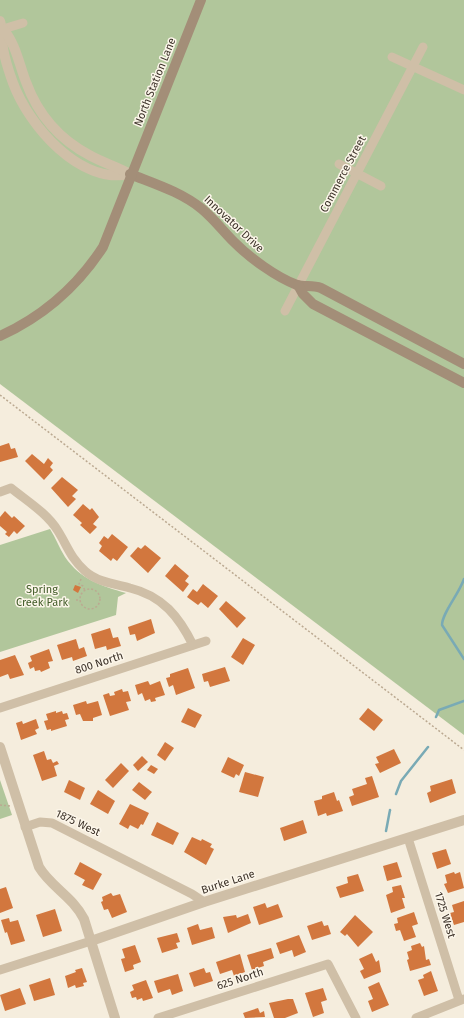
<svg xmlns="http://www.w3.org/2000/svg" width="464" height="1018" font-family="'Fira Sans',sans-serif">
	<rect width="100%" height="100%" fill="#f5eddd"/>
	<g fill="#b1c69b">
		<polygon points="0,0 464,0 464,735 0,384"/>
		<path d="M 50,529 C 56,538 59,548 65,557 C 80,579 101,586 126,593 L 118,597 L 116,615 L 0,652 L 0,545 Z"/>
		<polygon points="0,780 12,815 0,819"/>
	</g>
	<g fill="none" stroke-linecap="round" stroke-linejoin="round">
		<g stroke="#79aab5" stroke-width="2.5">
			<path d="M 464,579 C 459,594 442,613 442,625 L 464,659"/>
			<polyline points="436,717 439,710 464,701"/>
			<polyline points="396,794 401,781 428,747"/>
			<polyline points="386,831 390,810"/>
		</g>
	</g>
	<g fill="#d2773e">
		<polygon points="9,443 11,449 15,448 18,457 0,462 0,446"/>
		<polygon points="32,454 44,464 48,458 53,463 50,467 53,470 44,480 25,461"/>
		<polygon points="62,477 78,490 72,496 76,499 68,507 51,488"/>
		<polygon points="83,504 90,510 92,508 99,517 93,524 97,527 90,534 80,525 82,523 73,515"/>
		<polygon points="5,511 12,518 14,516 25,526 17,534 14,531 9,537 5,534 7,532 0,526 0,517"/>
		<polygon points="112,534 128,547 117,561 113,558 111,561 99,551 102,546 99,543 104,536 108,539"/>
		<polygon points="145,545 161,558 148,573 130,556 138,547 141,549"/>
		<polygon points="175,564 189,576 185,581 189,584 183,592 165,576"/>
		<polygon points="203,584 218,596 208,608 201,602 198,605 187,597 193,589 197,592"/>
		<polygon points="75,585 81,587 78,593 73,590"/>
		<polygon points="226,601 246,618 237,628 219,609"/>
		<polygon points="151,619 155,633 137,641 135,634 130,635 128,627"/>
		<polygon points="110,628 113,638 118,637 121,646 107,650 106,646 95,649 91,634"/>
		<polygon points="243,638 255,645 243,665 231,657"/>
		<polygon points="76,639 79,649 84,647 87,656 73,661 72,657 62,660 57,645"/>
		<polygon points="49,649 53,661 48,662 50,668 41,672 40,670 35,671 34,667 30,669 28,663 32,661 30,656"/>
		<polygon points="15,655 24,675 10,679 8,674 0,677 0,660"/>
		<polygon points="225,667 230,681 210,687 208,681 204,682 202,674"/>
		<polygon points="188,668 195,688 176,695 173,685 169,687 166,678 170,677 170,674"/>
		<polygon points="148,681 150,685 160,681 165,695 155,698 156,701 151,702 150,699 145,701 142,693 138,695 135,685"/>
		<polygon points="122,689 123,692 128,691 131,701 126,702 129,710 110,716 103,695 109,693 110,696 115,695 114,692"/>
		<polygon points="86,701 87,704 98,701 102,715 93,718 93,721 83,721 80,714 76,715 73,705"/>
		<polygon points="188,708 202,715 195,728 181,722"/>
		<polygon points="368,708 383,720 374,731 359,719"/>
		<polygon points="56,711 56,713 62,711 63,714 67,713 69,719 65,720 67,726 51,731 51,729 47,730 44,721 48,720 46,714"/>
		<polygon points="36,719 39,728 35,730 37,734 21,740 16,723 22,721 23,724"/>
		<polygon points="165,742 174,748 165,761 157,755"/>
		<polygon points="394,749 401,763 380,773 375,764 379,763 376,757"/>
		<polygon points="44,751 47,760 51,759 53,763 57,761 59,764 54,766 57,776 42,781 33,755"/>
		<polygon points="142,756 148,762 138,771 133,765"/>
		<polygon points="228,757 244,765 239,776 236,774 234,778 221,772"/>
		<polygon points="121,763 129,771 113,788 105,780"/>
		<polygon points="151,765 158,769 154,774 147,770"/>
		<polygon points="245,772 264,777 258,797 239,792"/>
		<polygon points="372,776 379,797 352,806 349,797 354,795 352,789 367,784 365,778"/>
		<polygon points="452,779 456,793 430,803 427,793 431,791 430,786"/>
		<polygon points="69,780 85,788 80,800 64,792"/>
		<polygon points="139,782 152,792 145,800 132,790"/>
		<polygon points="98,790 115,801 108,814 90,804"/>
		<polygon points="334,792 337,801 339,800 343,811 327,816 326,813 318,816 314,801 322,799 322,796"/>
		<polygon points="130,804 149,813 143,825 141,824 138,829 130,825 128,829 119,824"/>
		<polygon points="303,820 307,833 284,841 280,828"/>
		<polygon points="157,822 179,833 173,845 151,835"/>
		<polygon points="192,837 201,841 202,839 212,844 210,847 214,849 206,865 184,852"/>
		<polygon points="446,849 451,864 437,869 432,853"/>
		<polygon points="80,862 102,874 93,890 82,885 85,880 74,874"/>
		<polygon points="397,862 402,877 387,881 383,866"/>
		<polygon points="454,872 455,874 460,872 464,888 448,893 444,884 447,883 445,875"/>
		<polygon points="358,874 364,891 340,898 336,887 348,883 347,877"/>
		<polygon points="401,885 405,898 402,898 405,908 391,913 386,895 393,892 392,887"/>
		<polygon points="6,887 13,908 0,913 0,889"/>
		<polygon points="111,893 113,896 120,894 127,912 112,918 108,909 104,910 101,902 103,901 102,897"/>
		<polygon points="464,901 464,922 454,925 450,913 454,912 452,905"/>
		<polygon points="265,903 267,908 278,904 283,917 259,925 253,907"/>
		<polygon points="55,909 62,931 43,937 36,915"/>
		<polygon points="414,912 418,924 412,926 416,937 404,941 400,930 396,931 394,924 398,923 397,918"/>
		<polygon points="248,914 251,923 228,933 223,917 236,915 237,918"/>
		<polygon points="355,915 373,932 358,947 347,934 345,936 340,932"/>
		<polygon points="9,918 10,922 18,920 25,941 11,945 7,932 5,933 1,920"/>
		<polygon points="322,921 324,926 328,925 331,934 312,940 307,926"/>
		<polygon points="198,924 200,930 212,927 215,938 192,945 187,928"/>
		<polygon points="177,933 180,942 176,943 178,948 162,953 157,938"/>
		<polygon points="299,935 306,952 294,957 292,950 280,954 276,943"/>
		<polygon points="420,943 422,947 424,946 426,960 429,959 431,965 410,971 407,960 409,959 407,952 412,950 411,946"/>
		<polygon points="135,945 141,962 133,965 134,969 125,972 121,959 125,958 122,949"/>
		<polygon points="271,948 274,958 263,962 264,966 252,970 247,955"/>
		<polygon points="372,953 376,962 379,960 381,972 364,979 360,971 364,969 359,959"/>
		<polygon points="240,954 245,972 234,976 232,970 220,974 216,962"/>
		<polygon points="82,968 87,982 83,983 84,986 76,988 75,985 68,988 65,976 76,972 75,970"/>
		<polygon points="204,968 206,973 210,972 213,981 194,987 189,973"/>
		<polygon points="431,971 438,991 424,996 418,980 424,978 423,975"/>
		<polygon points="178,974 183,991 172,995 170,989 158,993 154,981"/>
		<polygon points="50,978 55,995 34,1001 29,985"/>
		<polygon points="146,980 153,998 143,1001 142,998 137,1000 136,997 132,998 130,992 134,990 132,985"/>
		<polygon points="379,982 389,1005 372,1012 368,1001 373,999 368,987"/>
		<polygon points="20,988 26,1004 5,1011 0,995"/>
		<polygon points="323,988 327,1000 321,1002 324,1013 313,1017 305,993"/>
		<polygon points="288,999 293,999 298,1013 285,1018 274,1018 269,1003"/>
		<polygon points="258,1008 260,1013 264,1011 265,1017 245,1018 243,1013"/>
	</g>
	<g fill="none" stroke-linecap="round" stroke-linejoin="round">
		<g stroke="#bba991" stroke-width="1.5" stroke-dasharray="2 2" stroke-linecap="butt">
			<polyline points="0,395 464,750"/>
			<polyline points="81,579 79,584 83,586 85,591"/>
			<circle cx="90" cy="599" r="10"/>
			<polyline points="76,600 80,600"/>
			<polyline points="0,805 10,806"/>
		</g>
		<g stroke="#cfbfa7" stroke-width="9">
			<polyline points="0,30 23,23"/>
			<polyline points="392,57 464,90"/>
			<polyline points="339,164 381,186"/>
			<polyline points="285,311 423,47"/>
			<path d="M 0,492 L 11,488 C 27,501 47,513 58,531 C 68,547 70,557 85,571 C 97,582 115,584 130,588 C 163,596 179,617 193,645"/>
			<polyline points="0,708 206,641"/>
			<polyline points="25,827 40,822 52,823 192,894 204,902"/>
			<polyline points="408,838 459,1000"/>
			<polyline points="0,970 91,941"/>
			<polyline points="158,1018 328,964 356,1018"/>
			<polyline points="416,1018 464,999"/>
		</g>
		<g stroke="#cfbfa7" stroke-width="10">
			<path d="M 0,21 C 3,30 2,39 3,48 C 5,60 9,72 13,83 C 29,126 80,185 130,174"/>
			<path d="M 3,29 C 16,44 19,64 26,82 C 38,115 60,140 91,156 C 104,163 118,167 130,174"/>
			<path d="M 0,747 L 39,867 C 51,887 73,897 84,919 L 115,1018"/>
			<polyline points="91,941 204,902 464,820"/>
		</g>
		<g stroke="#a38e78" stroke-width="10">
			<path d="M 130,174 C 155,184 181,192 202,209 C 214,219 223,231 234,242 C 250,258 276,277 297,285 C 304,287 313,285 321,288 L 464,364"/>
			<polyline points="298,285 303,294 313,304 464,383"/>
			<path d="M 0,336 C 44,316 77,287 103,247 L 201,0"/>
		</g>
	</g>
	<g text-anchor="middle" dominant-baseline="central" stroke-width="3" stroke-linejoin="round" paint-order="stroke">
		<g font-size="11" fill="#3b3128" stroke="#fcf6ea">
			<text transform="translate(155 82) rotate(-68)">North Station Lane</text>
			<text transform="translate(343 174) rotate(-62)">Commerce Street</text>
			<text transform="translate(234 224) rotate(43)">Innovator Drive</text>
			<text transform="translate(99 663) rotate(-18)">800 North</text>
			<text transform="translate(78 823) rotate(25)">1875 West</text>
			<text transform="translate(228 882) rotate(-18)">Burke Lane</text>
			<text transform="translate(445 915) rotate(73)">1725 West</text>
			<text transform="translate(240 979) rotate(-18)">625 North</text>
		</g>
		<g font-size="11" fill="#425c29" stroke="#fcf6ea">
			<text x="42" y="589">Spring<tspan x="42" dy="13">Creek Park</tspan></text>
		</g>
	</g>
</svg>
